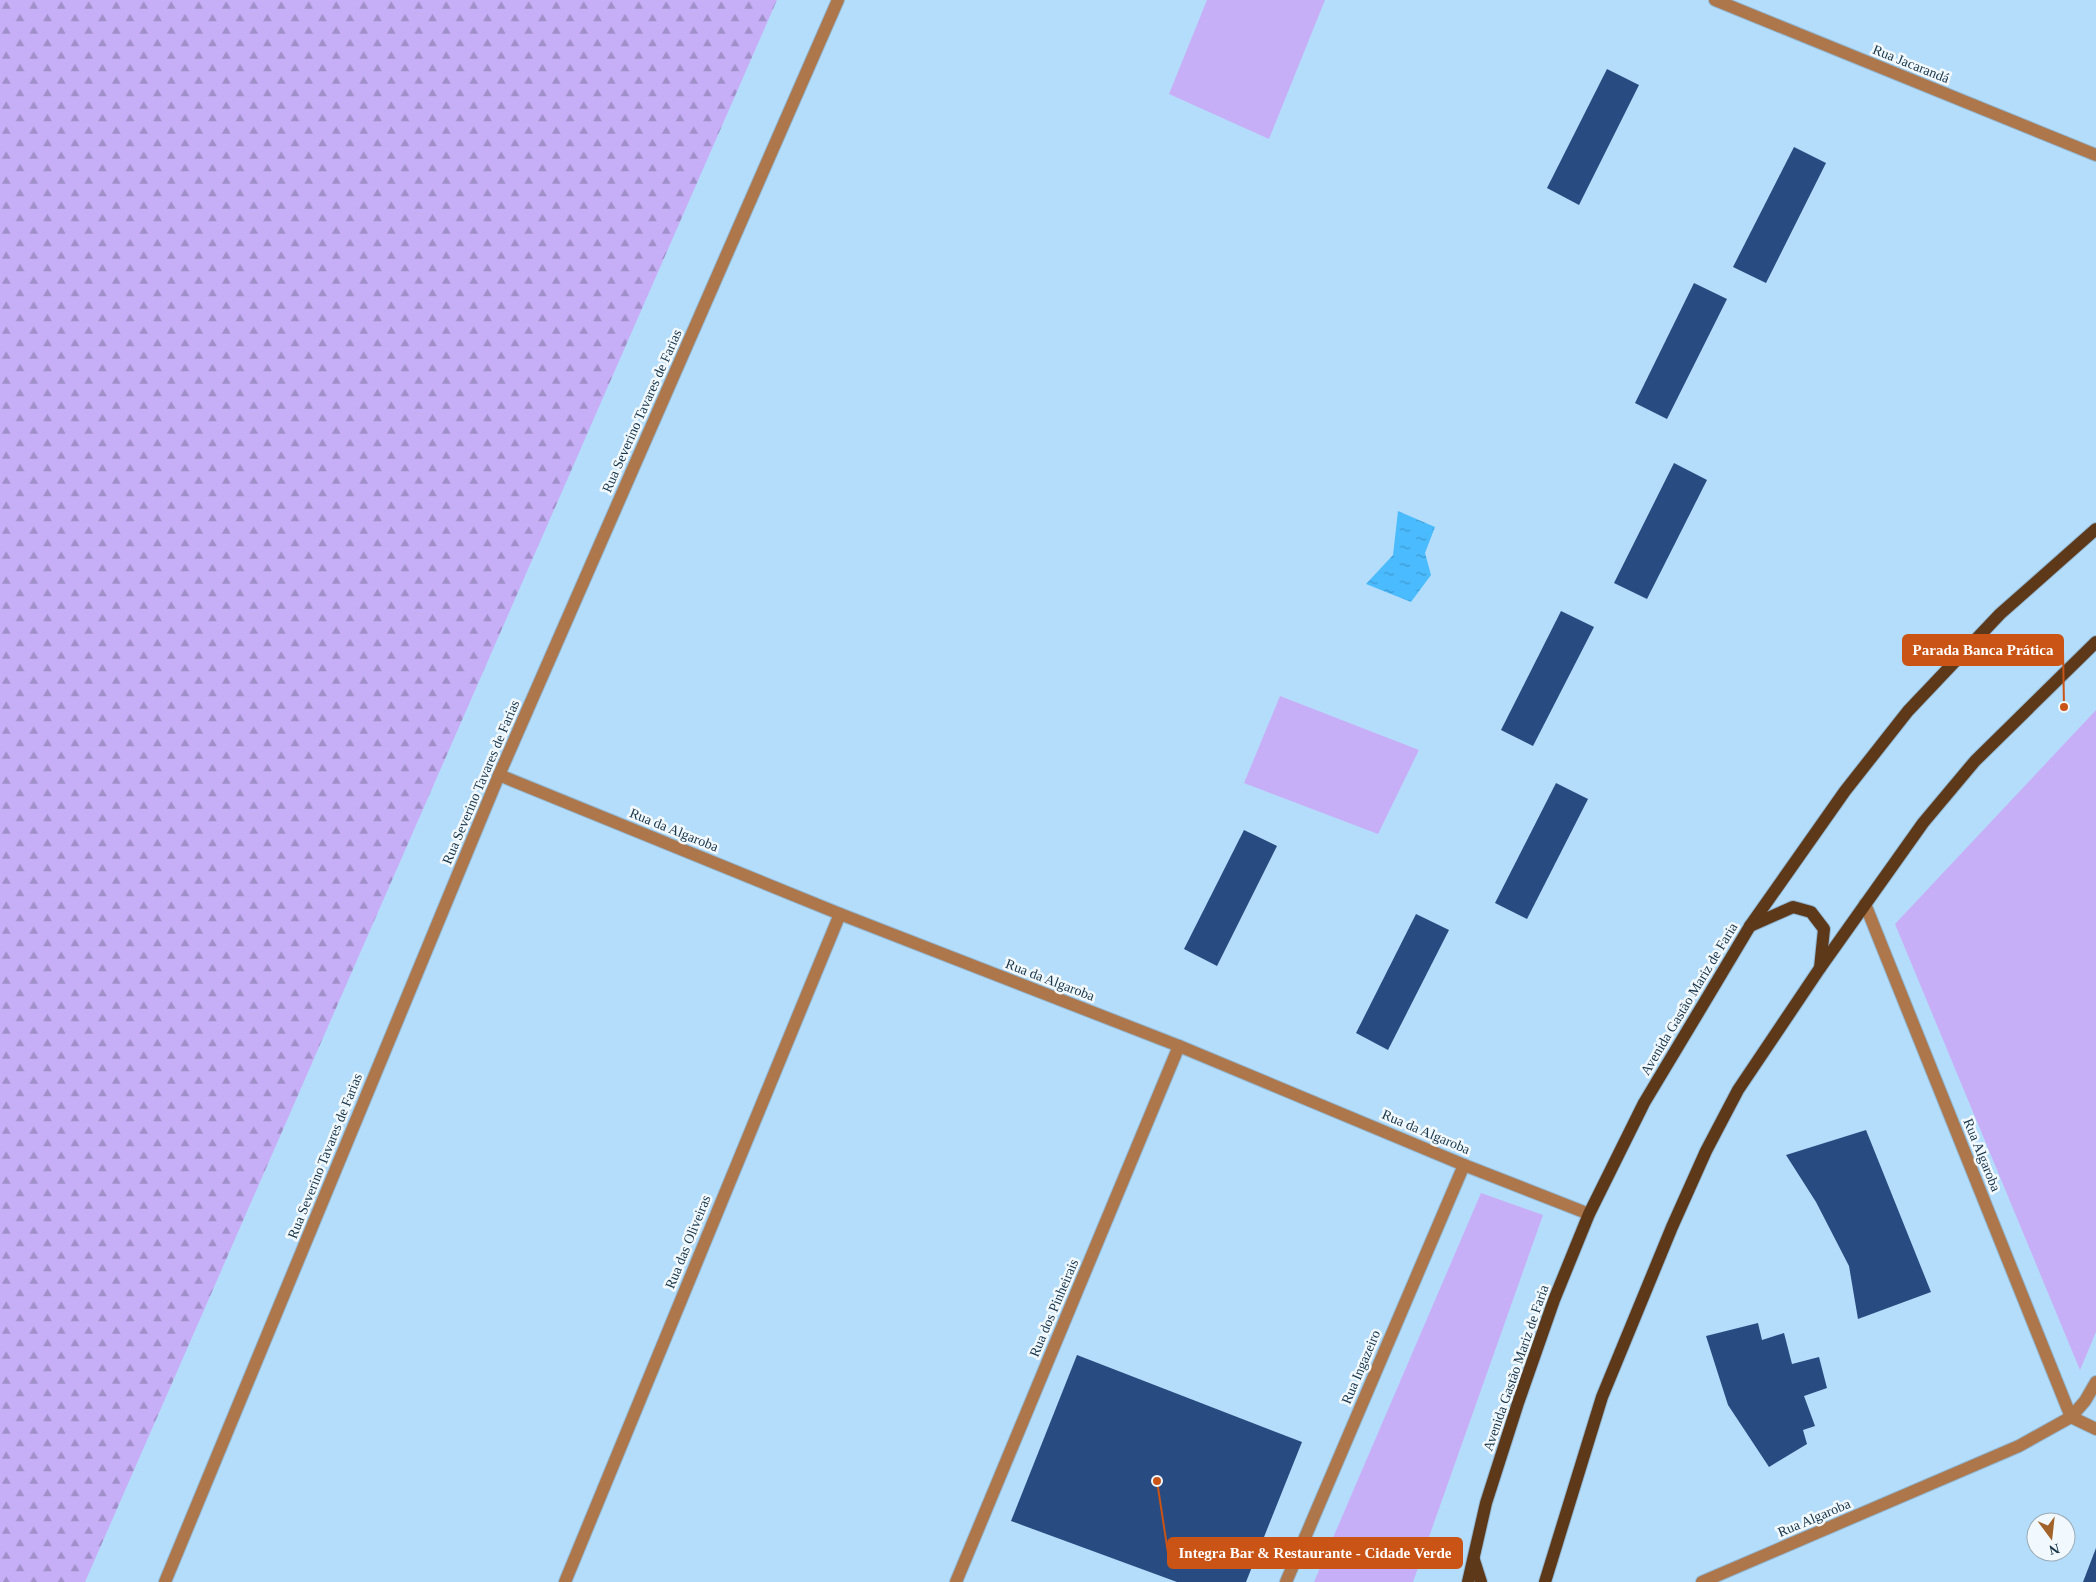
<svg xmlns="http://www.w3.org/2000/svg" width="2096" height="1582" font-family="'Times New Roman',serif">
	<defs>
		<pattern id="forest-firs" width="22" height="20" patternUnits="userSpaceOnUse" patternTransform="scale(1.25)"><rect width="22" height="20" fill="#c7aff7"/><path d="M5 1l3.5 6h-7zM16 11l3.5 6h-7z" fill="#a18fca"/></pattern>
		<pattern id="water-ripples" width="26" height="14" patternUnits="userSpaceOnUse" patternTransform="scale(1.25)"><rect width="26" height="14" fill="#4abbff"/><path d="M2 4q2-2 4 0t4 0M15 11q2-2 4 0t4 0" fill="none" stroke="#3d99d0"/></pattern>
	</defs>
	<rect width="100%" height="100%" fill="#b4ddfb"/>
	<polygon fill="url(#forest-firs)" points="0,0 777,0 85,1582 0,1582"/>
	<g fill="#c7aff7">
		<polygon points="1207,0 1325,0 1269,139 1169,94"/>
		<polygon points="1280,696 1419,750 1378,834 1244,783"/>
		<polygon points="2096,710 2096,1332 2080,1370 1895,924"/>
		<polygon points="1481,1193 1543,1215 1413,1582 1314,1582"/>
	</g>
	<polygon fill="url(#water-ripples)" points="1398,511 1435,527 1425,553 1431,575 1411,602 1366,584 1393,555"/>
	<g fill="#284b81">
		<polygon points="1607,69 1639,85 1579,205 1547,188"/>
		<polygon points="1794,147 1826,163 1766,283 1733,267"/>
		<polygon points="1694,283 1727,299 1667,419 1635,403"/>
		<polygon points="1674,463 1707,480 1647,599 1614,583"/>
		<polygon points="1561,611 1594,627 1533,746 1501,730"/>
		<polygon points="1556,783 1588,799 1527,919 1495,903"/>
		<polygon points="1244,830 1277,846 1217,966 1184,949"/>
		<polygon points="1416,914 1449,930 1388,1050 1356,1033"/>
		<polygon points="1866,1130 1931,1292 1858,1319 1849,1266 1816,1202 1786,1155"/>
		<polygon points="1758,1323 1762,1340 1784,1333 1792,1364 1819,1357 1827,1388 1804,1396 1815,1426 1803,1430 1807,1444 1769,1467 1728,1405 1706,1336"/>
		<polygon points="1077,1355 1302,1442 1246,1582 1177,1582 1011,1521"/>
		<polygon points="2096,1548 2096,1582 2083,1582"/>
	</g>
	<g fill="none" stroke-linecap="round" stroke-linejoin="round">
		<defs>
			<g id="minor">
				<polyline points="1715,0 2096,155"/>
				<polyline points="499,775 840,914 1179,1046 1464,1165 1589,1214"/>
				<polyline points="1865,904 2071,1417 2096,1429"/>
				<polyline points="165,1582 499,775 838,0"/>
				<polyline points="565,1582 840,914"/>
				<polyline points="956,1582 1179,1046"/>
				<polyline points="1286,1582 1464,1165"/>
				<polyline points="1702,1582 2019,1446 2071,1417 2085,1401 2096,1382"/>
			</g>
			<g id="major">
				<polyline points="1750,926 1793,907 1811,912 1824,929 1820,968"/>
				<polyline points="1474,1560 1481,1582"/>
				<polyline points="1468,1582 1486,1503 1518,1403 1554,1300 1589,1214 1644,1103 1710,993 1750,926 1845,791 1908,711 2000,614 2096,529"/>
				<polyline points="1545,1582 1602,1397 1672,1227 1706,1151 1738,1090 1820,968 1923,823 1975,761 2096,642"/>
			</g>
		</defs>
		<use href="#minor" stroke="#92b8d4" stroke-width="14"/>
		<use href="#major" stroke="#92b8d4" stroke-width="14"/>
		<use href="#minor" stroke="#ad774b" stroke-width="12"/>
		<use href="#major" stroke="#5d391a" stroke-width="12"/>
	</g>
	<g text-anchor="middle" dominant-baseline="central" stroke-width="5" stroke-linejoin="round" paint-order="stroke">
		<g font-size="14" fill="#18364a" stroke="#f2f9fe">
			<text transform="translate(1911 64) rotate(22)">Rua Jacarandá</text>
			<text transform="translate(642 411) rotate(-66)">Rua Severino Tavares de Farias</text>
			<text transform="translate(481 782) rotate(-67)">Rua Severino Tavares de Farias</text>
			<text transform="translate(674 830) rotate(22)">Rua da Algaroba</text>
			<text transform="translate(1050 980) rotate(21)">Rua da Algaroba</text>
			<text transform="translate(1689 999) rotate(-59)">Avenida Gastão Mariz de Faria</text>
			<text transform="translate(1426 1132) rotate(23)">Rua da Algaroba</text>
			<text transform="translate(1982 1155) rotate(68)">Rua Algaroba</text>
			<text transform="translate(325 1156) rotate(-68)">Rua Severino Tavares de Farias</text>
			<text transform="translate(688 1242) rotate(-68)">Rua das Oliveiras</text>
			<text transform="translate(1054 1308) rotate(-67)">Rua dos Pinheirais</text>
			<text transform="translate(1361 1367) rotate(-67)">Rua Ingazeiro</text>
			<text transform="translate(1516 1368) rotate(-71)">Avenida Gastão Mariz de Faria</text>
			<text transform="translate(1814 1518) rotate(-23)">Rua Algaroba</text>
		</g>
	</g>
	<path fill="none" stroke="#c95415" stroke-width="2" d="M2064 707L2063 650M1157 1481L1168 1553"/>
	<g fill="#c95415" stroke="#f2f9fe" stroke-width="2">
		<circle cx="2064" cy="707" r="5"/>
		<circle cx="1157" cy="1481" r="5"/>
	</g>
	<g fill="#c95415" stroke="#c95415" stroke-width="2">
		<rect x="1903" y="635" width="160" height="30" rx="5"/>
		<rect x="1168" y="1538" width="294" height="30" rx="5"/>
	</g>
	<g font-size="15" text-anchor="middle" font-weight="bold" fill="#fff">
		<text x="1983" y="655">Parada Banca Prática</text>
		<text x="1315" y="1558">Integra Bar &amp; Restaurante - Cidade Verde</text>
	</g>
	<g transform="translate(2051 1537) rotate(165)"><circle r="24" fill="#f2f9fe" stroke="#9babb6"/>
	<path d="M0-4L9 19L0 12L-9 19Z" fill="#a2632b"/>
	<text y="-8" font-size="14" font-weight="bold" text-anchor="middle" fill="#18364a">N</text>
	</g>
</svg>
